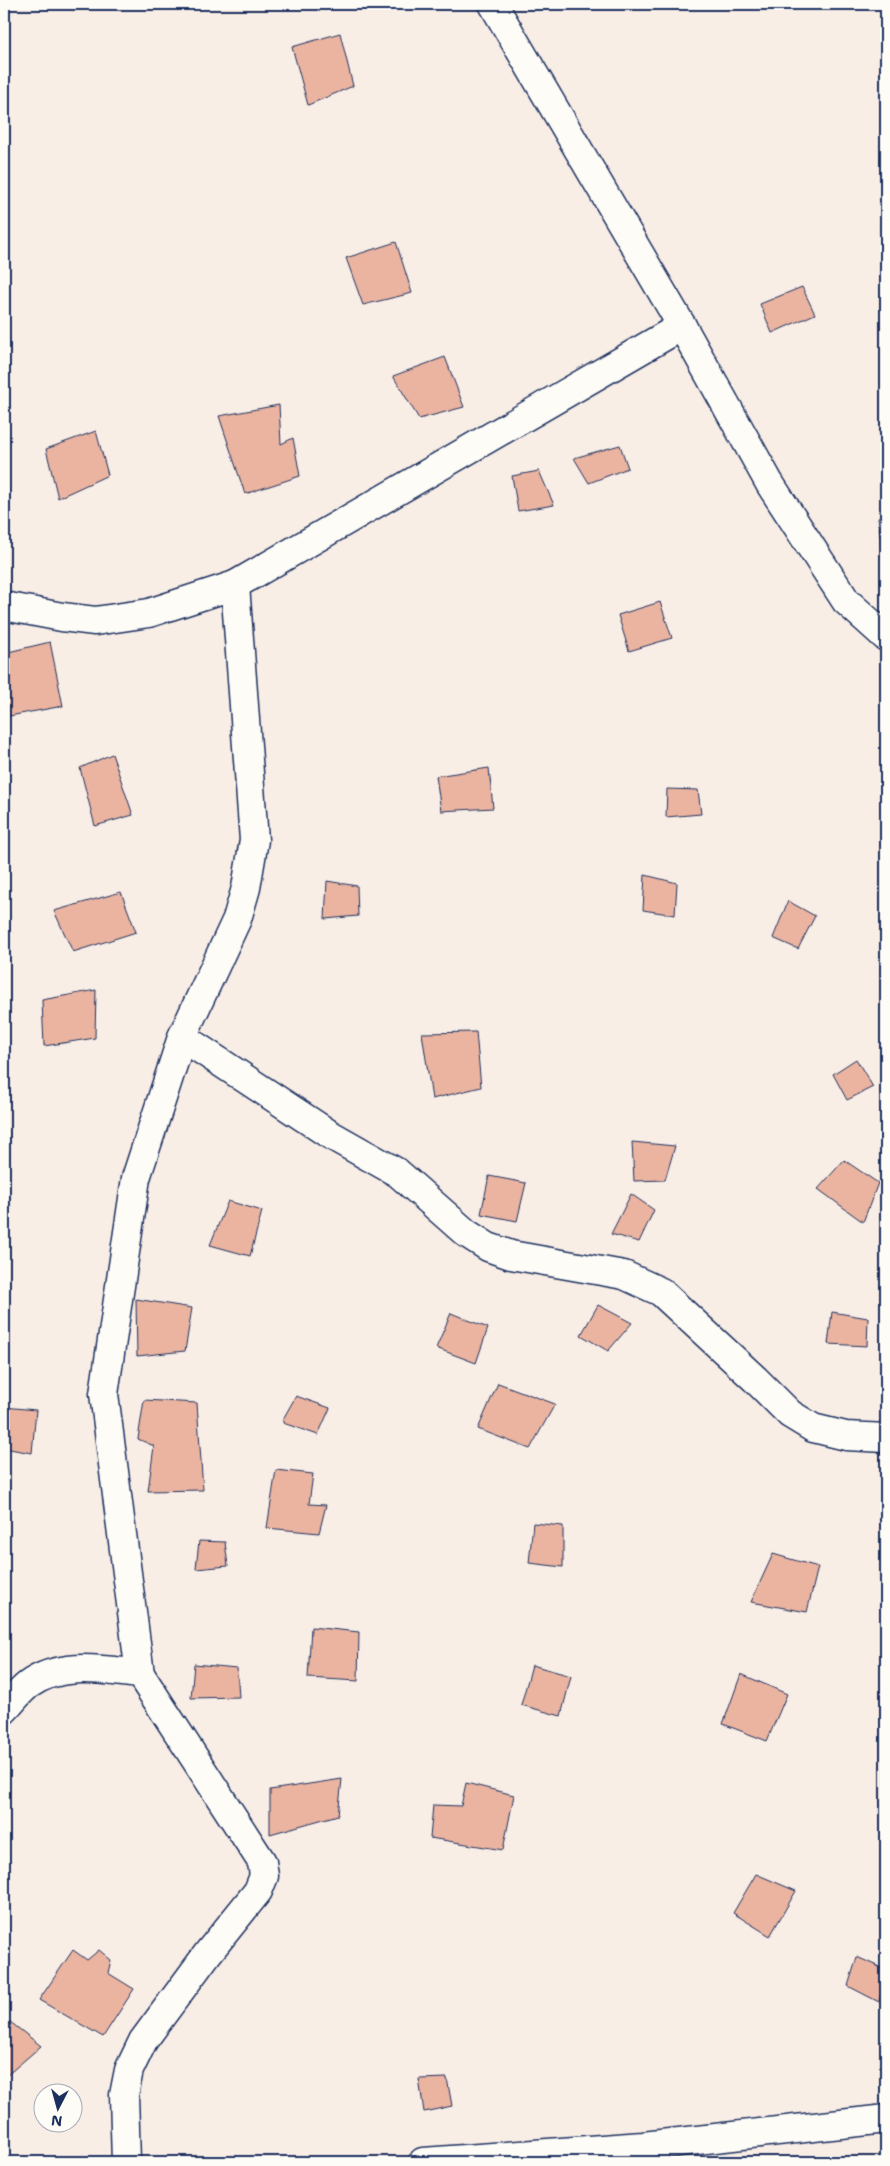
<svg xmlns="http://www.w3.org/2000/svg" width="890" height="2166" font-family="'Shantell Sans',sans-serif">
	<rect width="100%" height="100%" fill="#f9eee6"/>
	<filter id="ink" filterUnits="userSpaceOnUse"><feTurbulence type="fractalNoise" baseFrequency=".02" numOctaves="2"/><feDisplacementMap in="SourceGraphic" scale="10" xChannelSelector="R" yChannelSelector="G"/><feConvolveMatrix kernelMatrix="1 2 1 2 8 2 1 2 1" color-interpolation-filters="sRGB"/></filter>
	<g filter="url(#ink)">
		<g fill="#ebb4a0" stroke="#1b2f5e">
			<polygon points="340,33 353,86 308,105 292,47"/>
			<polygon points="396,242 412,293 363,305 346,258"/>
			<polygon points="802,287 815,314 772,333 760,304"/>
			<polygon points="445,357 464,407 419,419 393,376"/>
			<polygon points="279,405 281,444 293,438 300,476 245,494 219,416"/>
			<polygon points="96,431 108,475 58,498 46,449"/>
			<polygon points="620,445 628,468 589,483 574,458"/>
			<polygon points="539,471 554,505 518,511 512,476"/>
			<polygon points="886,515 886,567 884,567 878,517"/>
			<polygon points="660,602 672,638 629,651 618,615"/>
			<polygon points="50,642 63,706 4,717 4,653"/>
			<polygon points="112,754 133,815 95,826 80,768"/>
			<polygon points="489,768 493,808 441,811 436,776"/>
			<polygon points="667,789 698,790 701,814 666,817"/>
			<polygon points="645,875 677,883 675,915 643,910"/>
			<polygon points="327,881 357,886 358,916 325,919"/>
			<polygon points="121,892 136,932 73,952 54,911"/>
			<polygon points="788,901 815,916 798,949 773,938"/>
			<polygon points="96,990 95,1038 44,1046 42,1000"/>
			<polygon points="476,1032 481,1087 432,1099 422,1033"/>
			<polygon points="856,1059 873,1087 847,1100 833,1074"/>
			<polygon points="632,1142 675,1146 665,1180 634,1181"/>
			<polygon points="844,1160 878,1183 863,1222 818,1189"/>
			<polygon points="489,1176 526,1183 517,1221 481,1214"/>
			<polygon points="631,1194 654,1210 639,1242 611,1234"/>
			<polygon points="228,1201 262,1211 250,1256 210,1245"/>
			<polygon points="136,1299 192,1308 185,1351 137,1356"/>
			<polygon points="598,1305 632,1323 608,1351 581,1335"/>
			<polygon points="832,1312 868,1318 867,1346 828,1344"/>
			<polygon points="451,1313 488,1328 476,1363 436,1348"/>
			<polygon points="498,1383 555,1404 530,1449 478,1429"/>
			<polygon points="296,1396 330,1408 318,1435 283,1423 283,1419"/>
			<polygon points="144,1400 197,1403 203,1490 148,1491 154,1446 138,1439"/>
			<polygon points="4,1407 36,1410 32,1453 4,1448"/>
			<polygon points="276,1470 313,1474 309,1504 326,1505 319,1533 267,1528"/>
			<polygon points="533,1523 563,1526 563,1567 529,1563"/>
			<polygon points="199,1541 225,1542 228,1566 196,1569"/>
			<polygon points="773,1554 818,1567 807,1612 751,1602"/>
			<polygon points="311,1627 359,1632 358,1681 308,1678"/>
			<polygon points="194,1664 237,1668 239,1697 191,1698"/>
			<polygon points="532,1665 571,1676 561,1716 521,1705"/>
			<polygon points="741,1674 787,1694 767,1741 723,1724"/>
			<polygon points="342,1779 338,1815 270,1834 270,1790"/>
			<polygon points="466,1783 514,1795 503,1850 430,1838 433,1805 461,1806"/>
			<polygon points="756,1874 796,1891 770,1936 733,1913"/>
			<polygon points="73,1950 87,1960 99,1950 111,1960 108,1973 134,1989 103,2037 39,2000"/>
			<polygon points="857,1957 886,1970 879,2002 848,1986"/>
			<polygon points="9,2021 41,2046 5,2077 4,2025"/>
			<polygon points="447,2078 452,2106 424,2112 419,2079"/>
		</g>
		<g fill="none" stroke-linecap="round" stroke-linejoin="round">
			<defs>
				<g id="minor">
					<polyline points="493,4 682,326 770,484 846,601 886,637"/>
					<polyline points="4,606 62,617 95,621 149,613 235,585 682,326"/>
					<polyline points="182,1037 329,1134 398,1173 466,1233 488,1247 511,1255 624,1275 661,1292 755,1379 790,1414 813,1428 846,1436 886,1438"/>
					<path d="M 4,1710 C 12,1702 19,1692 28,1685 C 60,1661 104,1670 140,1674"/>
					<polyline points="126,2162 124,2095 129,2070 143,2041 208,1953 258,1891 264,1876 262,1862 140,1674 104,1394 136,1178 182,1037 237,919 246,888 254,840 235,585"/>
					<polyline points="423,2162 643,2146 886,2119"/>
				</g>
			</defs>
			<use href="#minor" stroke="#1b2f5e" stroke-width="31"/>
			<use href="#minor" stroke="#fdfcf7" stroke-width="28"/>
		</g>
	</g>
	<rect width="890" height="2166" fill="none" stroke="#fdfcf7" stroke-width="20"/>
	<rect x="10" y="10" width="870" height="2146" fill="none" stroke="#1b2f5e" stroke-width="2" filter="url(#ink)"/>
	<g transform="translate(58 2108) rotate(186)"><circle r="24" fill="#fdfcf7" stroke="#a3aaba"/>
	<path d="M0-4L9 19L0 12L-9 19Z" fill="#1b2f5e"/>
	<text y="-8" font-size="14" font-weight="bold" text-anchor="middle" fill="#1b2f5e">N</text>
	</g>
</svg>
